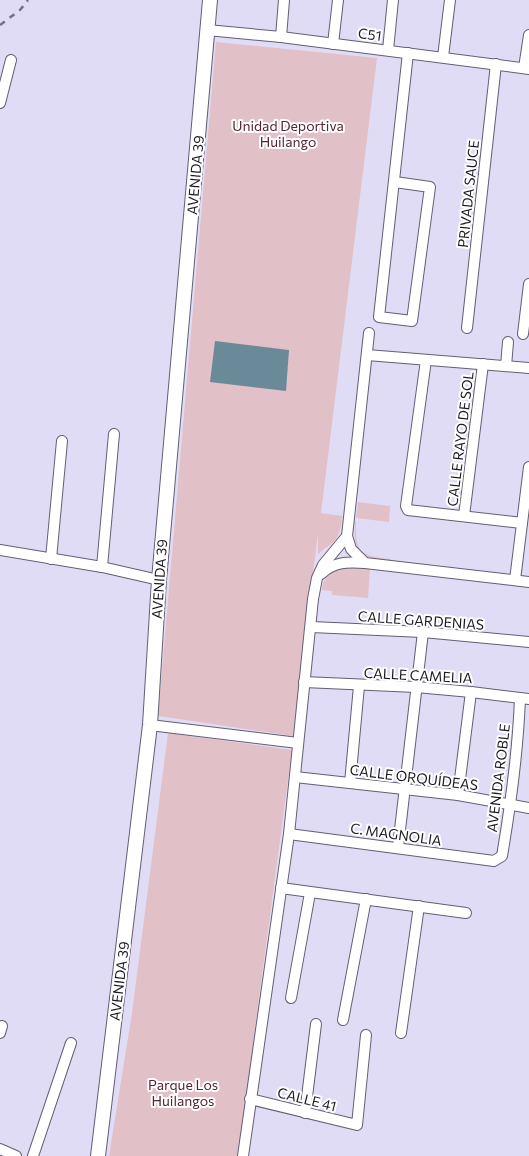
<svg xmlns="http://www.w3.org/2000/svg" width="529" height="1156" font-family="Commissioner,sans-serif">
	<rect width="100%" height="100%" fill="#e1dcf5"/>
	<g fill="#e1c0c8">
		<path d="M 216,42 L 377,58 L 321,513 L 342,516 C 341,527 340,538 330,545 C 325,549 321,550 318,555 L 318,533 L 293,736 L 158,716 Z"/>
		<polygon points="358,502 390,506 389,522 356,518"/>
		<path d="M 355,521 L 356,521 C 355,553 360,556 391,559 L 391,561 C 359,558 353,554 355,521 Z"/>
		<path d="M 343,567 L 370,569 L 368,598 L 332,595 L 332,591 L 322,590 C 323,576 332,572 343,567 Z"/>
		<polygon points="168,733 292,750 238,1156 109,1156 132,1013"/>
	</g>
	<polygon fill="#6a8a9a" points="215,341 289,350 286,391 210,382"/>
	<g fill="none" stroke-linecap="round" stroke-linejoin="round">
		<defs>
			<g id="street">
				<polyline points="207,30 281,37 529,69"/>
				<polyline points="281,37 284,0"/>
				<polyline points="333,44 338,0"/>
				<polyline points="388,50 393,0"/>
				<polyline points="443,57 450,0"/>
				<polyline points="524,68 529,35"/>
				<polyline points="0,103 11,60"/>
				<polyline points="395,182 430,187 412,321 379,317 408,53"/>
				<polyline points="467,328 496,64"/>
				<polyline points="523,334 529,284"/>
				<polyline points="367,355 529,368"/>
				<polyline points="426,360 406,506 408,510 522,523"/>
				<polyline points="506,366 508,342"/>
				<polyline points="464,516 483,364"/>
				<polyline points="347,536 351,549 365,563"/>
				<polyline points="0,550 102,567 159,580"/>
				<polyline points="51,559 62,441"/>
				<polyline points="102,567 114,434"/>
				<path d="M 321,574 C 334,561 348,562 365,563 L 529,582"/>
				<polyline points="515,580 529,467"/>
				<polyline points="311,627 423,632 529,642"/>
				<polyline points="304,682 416,687 471,692 529,699"/>
				<polyline points="150,725 298,743"/>
				<polyline points="295,777 458,795 529,808"/>
				<polyline points="350,783 359,686"/>
				<polyline points="458,795 471,692"/>
				<path d="M 289,834 L 494,861 L 502,856 C 511,803 518,751 520,698"/>
				<polyline points="398,847 423,632"/>
				<polyline points="281,888 466,913"/>
				<polyline points="291,998 310,893"/>
				<polyline points="343,1020 366,899"/>
				<polyline points="0,1033 2,1026"/>
				<polyline points="401,1033 419,906"/>
				<polyline points="250,1099 357,1125 366,1035"/>
				<polyline points="305,1113 316,1024"/>
				<polyline points="0,1149 16,1156"/>
				<polyline points="33,1156 71,1043"/>
				<polyline points="243,1156 289,834 313,599 317,578 323,565 347,536 369,333"/>
			</g>
			<polyline id="secondary" points="98,1156 150,725 159,580 210,0"/>
		</defs>
		<use href="#street" stroke="#635e74" stroke-width="12"/>
		<use href="#secondary" stroke="#635e74" stroke-width="16"/>
		<use href="#street" stroke="#fff" stroke-width="10"/>
		<use href="#secondary" stroke="#fff" stroke-width="14"/>
		<polyline stroke="#747181" stroke-width="2.5" stroke-dasharray="6 6" stroke-linecap="butt" points="0,25 20,10 28,0"/>
	</g>
	<g text-anchor="middle" dominant-baseline="central" stroke-width="4" stroke-linejoin="round" paint-order="stroke">
		<g font-size="14" fill="#1c1a23" stroke="#fff">
			<text transform="translate(370 34) rotate(7)">C51</text>
			<text transform="translate(195 175) rotate(-85)">AVENIDA 39</text>
			<text transform="translate(468 194) rotate(-84)">PRIVADA SAUCE</text>
			<text transform="translate(460 439) rotate(-83)">CALLE RAYO DE SOL</text>
			<text transform="translate(159 579) rotate(-86)">AVENIDA 39</text>
			<text transform="translate(421 620) rotate(4)">CALLE GARDENIAS</text>
			<text transform="translate(418 675) rotate(3)">CALLE CAMELIA</text>
			<text transform="translate(414 777) rotate(7)">CALLE ORQUÍDEAS</text>
			<text transform="translate(498 778) rotate(-83)">AVENIDA ROBLE</text>
			<text transform="translate(396 834) rotate(8)">C. MAGNOLIA</text>
			<text transform="translate(119 981) rotate(-83)">AVENIDA 39</text>
			<text transform="translate(307 1099) rotate(14)">CALLE 41</text>
		</g>
		<g font-size="14" fill="#552535" stroke="#fff">
			<text x="288" y="125">Unidad Deportiva<tspan x="288" dy="16">Huilango</tspan></text>
			<text x="183" y="1084">Parque Los<tspan x="183" dy="16">Huilangos</tspan></text>
		</g>
	</g>
</svg>
